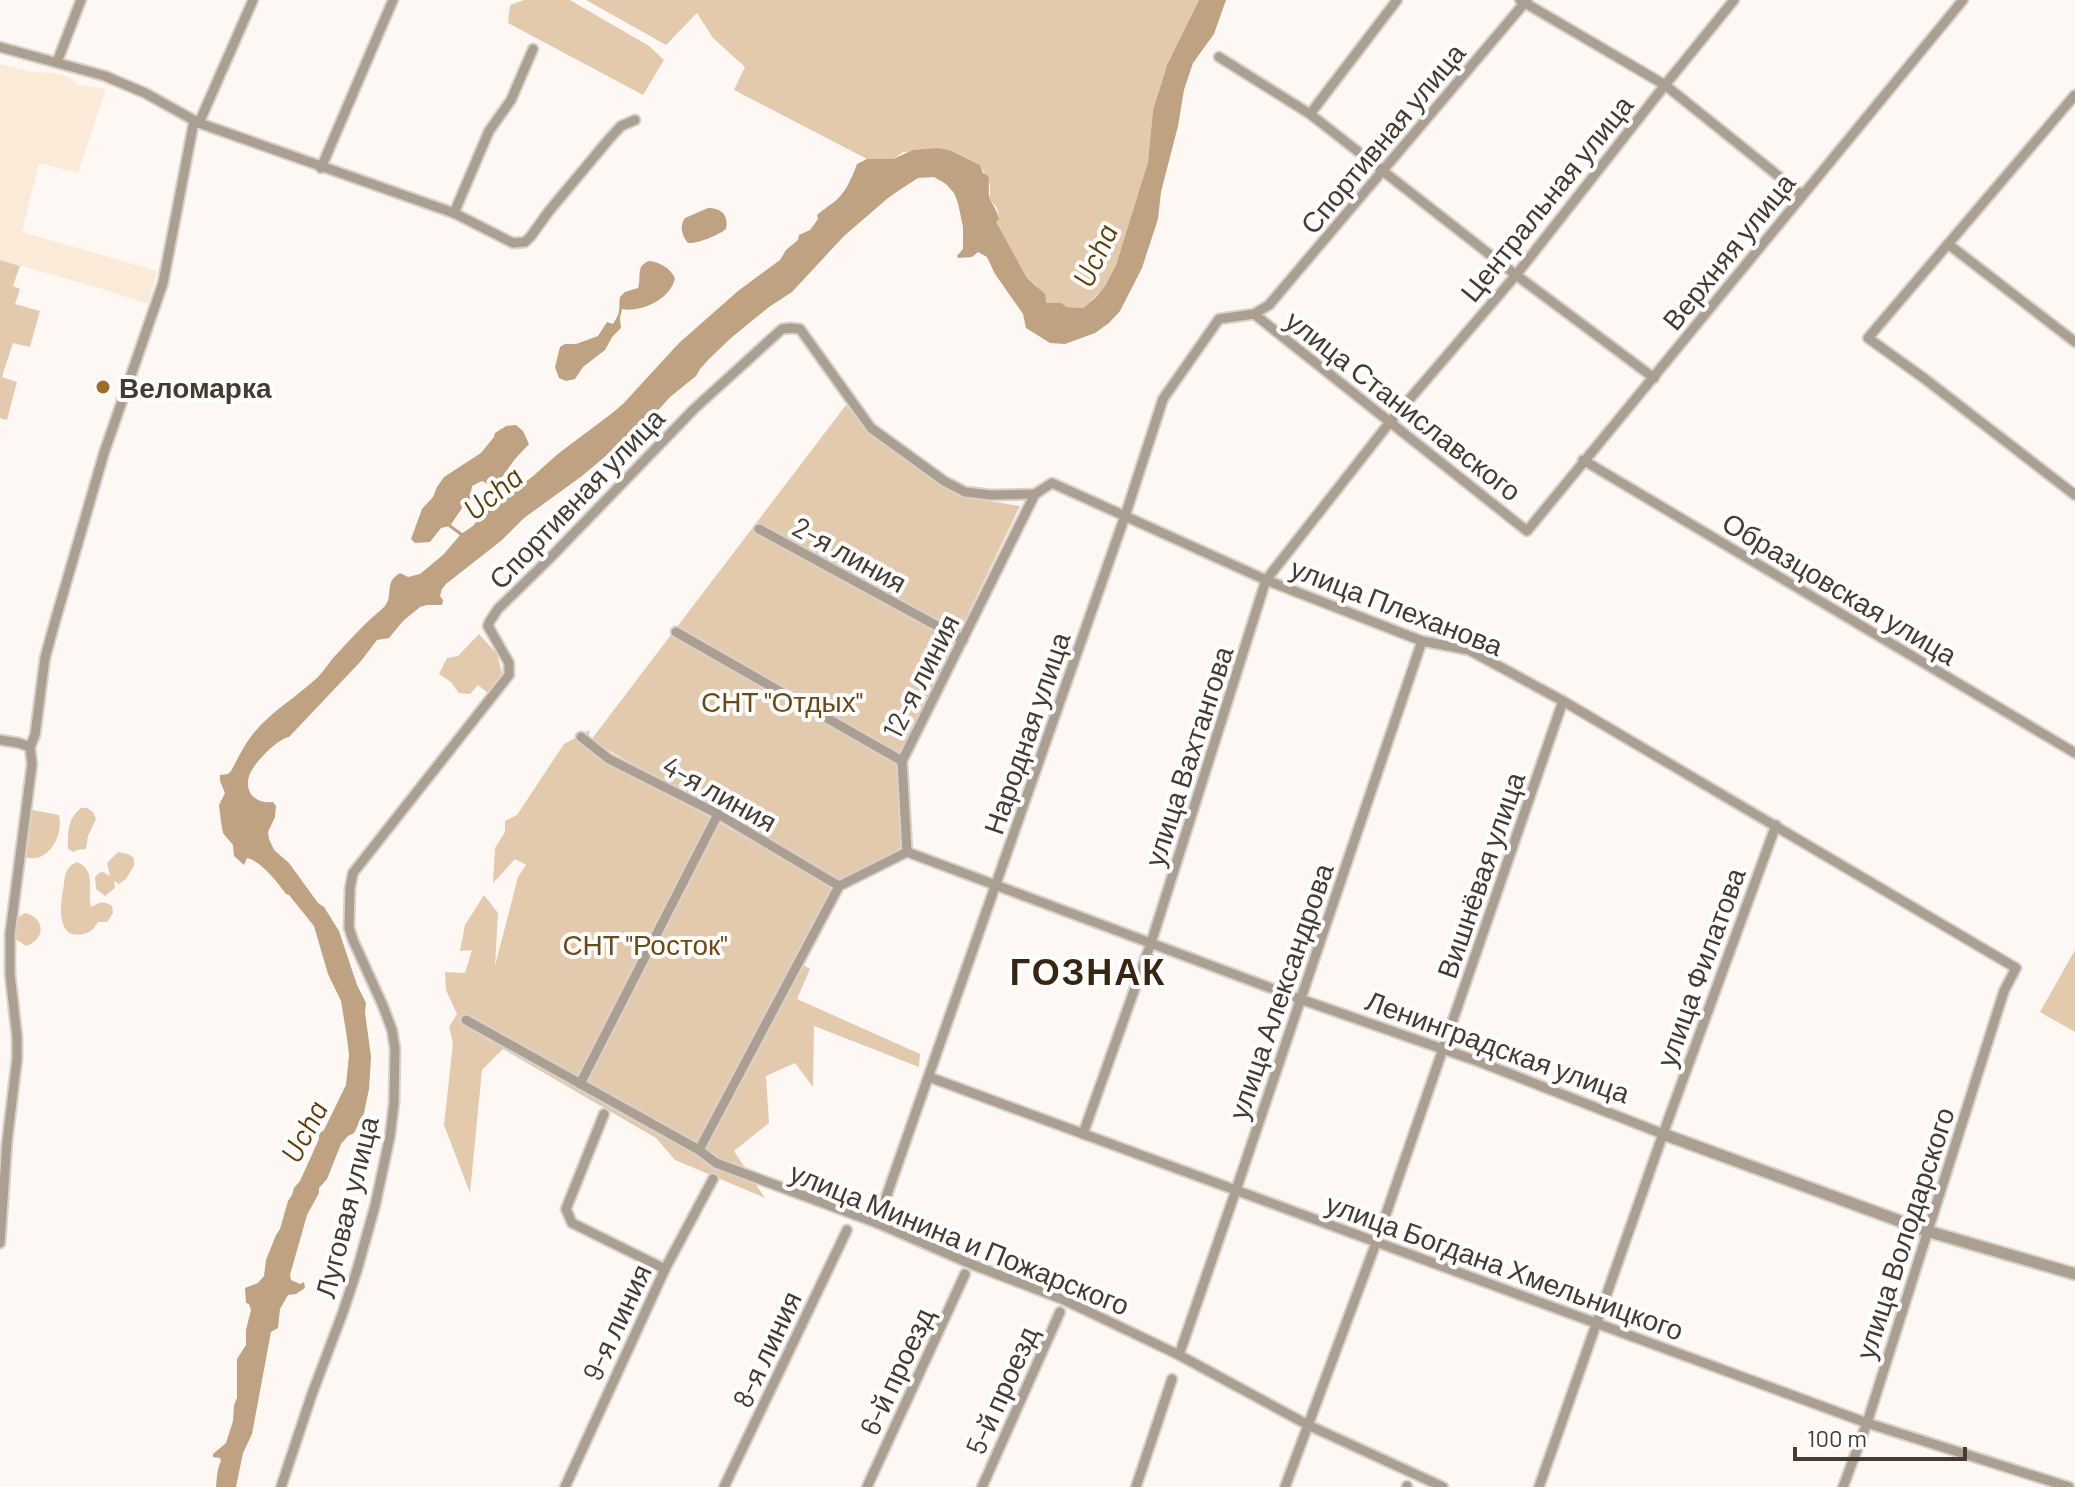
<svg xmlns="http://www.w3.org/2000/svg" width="2075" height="1487" font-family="Barlow,sans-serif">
	<rect width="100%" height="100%" fill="#fdf8f3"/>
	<polygon fill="#fbead7" points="0,64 31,72 54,73 69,77 78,85 106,89 78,173 39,163 22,232 157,271 148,304 100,288 0,260"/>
	<g fill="#e4caad">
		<polygon points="524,0 570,0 649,46 664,60 643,95 508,23 510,5"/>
		<polygon points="586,0 1199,0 1167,65 1153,110 1148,162 1116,265 1105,286 1096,296 1083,308 1067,307 1061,303 1046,303 1037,286 1027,278 995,222 999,218 997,208 990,200 990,184 980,165 953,151 903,152 893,159 867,159 734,90 745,67 713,38 697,13 666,45"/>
		<polygon points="0,260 20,266 13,286 20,289 15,304 40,311 30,347 13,343 2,377 17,382 7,420 0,418"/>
		<polygon points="846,405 870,432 945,488 965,497 1020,506 896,763 904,850 839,883 591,740"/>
		<polygon points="479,634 497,654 502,673 488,693 478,685 470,694 459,693 451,682 439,674 447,658 458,656"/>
		<polygon points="590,730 586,747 617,766 833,886 795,960 810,969 797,999 920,1054 919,1067 814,1026 813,1087 795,1063 766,1076 769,1123 734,1151 765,1198 675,1160 656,1138 503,1049 482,1070 470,1193 444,1125 453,1043 449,1027 457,1014 446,990 445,972 465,973 472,950 460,951 465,925 484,895 498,913 495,966 518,877 526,865 515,859 493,883 495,848 505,832 505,821 517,815 564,744"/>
		<path d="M 81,808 L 87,808 L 93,812 L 96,819 L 88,836 L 86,849 L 77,850 L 74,852 L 68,849 C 68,832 67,819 81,808 Z"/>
		<path d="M 32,810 L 59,815 C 64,835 48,865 25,857 L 23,850 Z"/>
		<polygon points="118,852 128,854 134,858 134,866 126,879 119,884 114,881 115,888 105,896 96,889 95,877 99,873 103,872 110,876 107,863"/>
		<path d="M 77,862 C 97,871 87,888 91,907 C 100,903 102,900 112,906 L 113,913 L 107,922 L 98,922 C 94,929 91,932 83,934 C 54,941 61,899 64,884 C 64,881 65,873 67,871 C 69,866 72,865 77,862 Z"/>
		<path d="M 26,913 C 46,919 45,940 26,946 L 14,938 C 14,926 14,917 26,913 Z"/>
		<polygon points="2075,950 2075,1032 2040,1012"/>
	</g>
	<g fill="#bea282">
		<path d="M 1199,0 L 1226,0 L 1214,34 L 1193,63 L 1184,90 L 1178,126 L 1161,192 L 1158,219 L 1142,268 L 1120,311 L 1109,323 L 1095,333 L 1065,344 L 1050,343 L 1026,328 L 1023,314 L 995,274 L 987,257 L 978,252 L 972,257 L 958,258 L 957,256 L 963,249 L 963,227 L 958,203 L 954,193 L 946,184 L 934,177 L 918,178 L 907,185 L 888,198 L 844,236 L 792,292 L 769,307 L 731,338 L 709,359 L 700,369 L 696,376 L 670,397 L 652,417 L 582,476 L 524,518 L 502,540 L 446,584 L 442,589 L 440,596 L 443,600 L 442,605 L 427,605 L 420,607 L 403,621 L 389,638 L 377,640 L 361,661 L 289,737 C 277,739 253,764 249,776 C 244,794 257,804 273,802 L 276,806 L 275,817 L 268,832 L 269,839 L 274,850 L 289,863 L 318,903 L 324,907 L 339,931 L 357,985 L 366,1003 L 365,1012 L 371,1057 L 369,1089 L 364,1113 L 354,1133 L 348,1136 L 341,1144 L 327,1179 L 319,1188 L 319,1193 L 307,1215 L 290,1275 L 291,1280 L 300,1284 L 304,1282 L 305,1288 L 296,1294 L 288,1295 L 280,1309 L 278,1328 L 271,1332 L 252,1434 L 243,1453 L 236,1487 L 216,1487 C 217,1478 217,1468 221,1461 L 220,1458 L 213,1457 L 213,1454 L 226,1443 L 233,1421 L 234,1405 L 237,1398 L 237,1359 L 246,1345 L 246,1330 L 251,1310 L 249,1304 L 246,1303 L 245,1288 L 258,1283 L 264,1276 L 266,1260 L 276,1235 L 280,1229 L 288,1201 L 292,1195 L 294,1188 L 300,1181 L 319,1139 L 319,1134 L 324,1130 L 346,1085 L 349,1055 L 347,1038 L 341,1001 L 328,974 L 314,926 L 289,895 L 286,894 C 278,883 260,860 247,858 L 244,865 L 234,856 L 233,845 L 223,833 L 221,822 L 219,805 L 225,793 L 220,781 L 220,775 L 228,774 L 231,771 C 238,759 243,746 253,734 C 271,711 297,697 318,677 C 324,671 328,664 333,658 C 349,641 364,624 382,609 C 396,597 382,583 400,573 L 408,577 L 420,574 L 443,555 L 461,534 L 473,526 L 483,513 L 532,477 L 559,453 L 611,414 L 623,404 L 679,343 L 738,291 L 780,260 L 786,250 L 798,240 L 799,235 L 810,230 L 818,219 L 817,215 C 823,210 827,207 833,203 C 845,194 852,178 857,164 L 867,159 L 893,159 L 913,150 L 938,148 L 952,151 L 980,165 L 983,173 L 988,176 C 990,183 988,189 989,195 C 990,203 997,208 999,219 L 996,222 L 1027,278 L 1045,294 L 1046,303 L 1061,303 L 1067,307 L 1083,308 L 1096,297 L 1105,286 L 1116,265 L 1148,162 L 1153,110 L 1167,65 Z"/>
		<path d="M 708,208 C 721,208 729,215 726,229 C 719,235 697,244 688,243 C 682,236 679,226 685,218 Z"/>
		<path d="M 649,261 C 660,262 670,268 675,278 C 671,299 641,313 622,309 L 620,318 L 621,328 L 612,337 L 605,350 L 583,367 L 575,379 L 566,381 L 559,378 L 555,367 L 560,347 L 565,344 L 576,344 L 598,336 L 607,322 L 613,324 C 622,310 618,312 620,297 L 625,292 L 638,288 C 642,277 635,266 649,261 Z"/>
		<polygon points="516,425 523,431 529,444 515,459 500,480 491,486 482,481 472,486 469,503 464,505 450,526 441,528 430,542 415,543 411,539 422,509 433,497 437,487 444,477 481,453 494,437 495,433 506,426"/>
	</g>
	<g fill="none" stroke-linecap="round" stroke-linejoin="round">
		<polyline stroke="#bea282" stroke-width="3" points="450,526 461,534"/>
		<defs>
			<g id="minor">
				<polyline points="1520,0 1665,85 1802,195"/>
				<polyline points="0,47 105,76 145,93 199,123 454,213 513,243 525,242 531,236 549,211 610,138 621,126 635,120"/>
				<polyline points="1219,57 1310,114 1516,275 1654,378"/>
				<polyline points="57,62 81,0"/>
				<polyline points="2075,95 1868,338 1925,379 2075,495"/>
				<polyline points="1310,114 1397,0"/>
				<polyline points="199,123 253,0"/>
				<polyline points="321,168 393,0"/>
				<polyline points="454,213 489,131 511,100 533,49"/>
				<polyline points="1948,244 2075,342"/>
				<polyline points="1254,314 1527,531 1963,0"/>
				<polyline points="1583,460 2075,753"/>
				<polyline points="759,529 963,640"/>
				<polyline points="676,632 902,761"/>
				<polyline points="581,737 609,759 718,814 839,886"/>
				<polyline points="0,740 19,743 30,747"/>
				<polyline points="907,852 1300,999 1480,1062 1663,1134"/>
				<polyline points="466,1020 699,1150 716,1163 877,1223 971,1264 1062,1299 1179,1355 1308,1425 1443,1487"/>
				<polyline points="929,1077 1867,1423 2069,1487"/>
				<polyline points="580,1084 718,814"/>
				<polyline points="604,1114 566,1209 572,1223 665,1269"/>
				<polyline points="1083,1134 1151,943 1266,580 1390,422 1516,275 1665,85 1734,0"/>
				<polyline points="699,1150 839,886 907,852 902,761 1035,494"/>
				<polyline points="877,1223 1125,516 1163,399 1219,319 1254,314 1269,305 1527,0"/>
				<polyline points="0,1243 7,1142 17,1059 17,1037 10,974 10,934 32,764 30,747 35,735 45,658 54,625 104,453 163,283 194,121"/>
				<polyline points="1179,1355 1236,1190 1422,641"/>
				<polyline points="281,1487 312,1394 343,1312 357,1270 375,1206 390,1136 394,1103 395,1049 392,1030 383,1006 353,940 349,928 350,888 353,873 509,675 509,663 488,626 490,621 498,609 550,558 694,409 782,329 791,328 800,329 871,428 944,481 965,492 991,495 1035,494 1052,483 1266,580 1422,641 1469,650 1563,701 2016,968 2004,991 1867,1423 1843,1487"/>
				<polyline points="565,1487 665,1269 713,1179"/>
				<polyline points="724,1487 847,1230"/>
				<polyline points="867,1487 965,1274"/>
				<polyline points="982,1487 1060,1312"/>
				<polyline points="1136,1487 1172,1379"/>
				<polyline points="1285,1487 1376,1243 1563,701"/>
				<polyline points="1407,1487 1407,1486"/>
				<polyline points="1539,1487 1663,1134 1776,825"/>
			</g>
			<polyline id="tertiary" points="1663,1134 1927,1231 2075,1274"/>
		</defs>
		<use href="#minor" stroke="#d8d2cc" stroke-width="13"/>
		<use href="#tertiary" stroke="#d8d2cc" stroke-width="15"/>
		<use href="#minor" stroke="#ab9f91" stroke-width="9"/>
		<use href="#tertiary" stroke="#ab9f91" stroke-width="11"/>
	</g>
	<circle fill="#a16d25" stroke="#fff" stroke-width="3" cx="103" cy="387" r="8"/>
	<g text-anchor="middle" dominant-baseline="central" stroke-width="8" stroke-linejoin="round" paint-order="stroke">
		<g font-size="28" fill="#443b31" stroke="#fff">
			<text transform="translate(1382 138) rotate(-50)">Спортивная улица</text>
			<text transform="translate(1546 198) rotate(-51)">Центральная улица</text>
			<text transform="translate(1728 251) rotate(-51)">Верхняя улица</text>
			<text transform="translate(1404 405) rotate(38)">улица Станиславского</text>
			<text transform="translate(576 498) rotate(-46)">Спортивная улица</text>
			<text transform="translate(850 554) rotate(29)">2-я линия</text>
			<text transform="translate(1840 588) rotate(31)">Образцовская улица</text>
			<text transform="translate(1397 606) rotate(21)">улица Плеханова</text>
			<text transform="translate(920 676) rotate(-63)">12-я линия</text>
			<text transform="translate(1026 733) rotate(-71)">Народная улица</text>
			<text transform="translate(1188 756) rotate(-72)">улица Вахтангова</text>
			<text transform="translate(720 793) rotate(29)">4-я линия</text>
			<text transform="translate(1480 875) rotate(-71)">Вишнёвая улица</text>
			<text transform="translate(1700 967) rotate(-70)">улица Филатова</text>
			<text transform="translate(1280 991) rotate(-71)">улица Александрова</text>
			<text transform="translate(1498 1046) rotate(20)">Ленинградская улица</text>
			<text transform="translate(346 1207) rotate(-76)">Луговая улица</text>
			<text transform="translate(1904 1233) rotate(-72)">улица Володарского</text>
			<text transform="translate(960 1238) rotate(22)">улица Минина и Пожарского</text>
			<text transform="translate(1505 1266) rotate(20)">улица Богдана Хмельницкого</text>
			<text transform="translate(616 1322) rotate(-65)">9-я линия</text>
			<text transform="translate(766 1349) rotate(-65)">8-я линия</text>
			<text transform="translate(896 1371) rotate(-65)">6-й проезд</text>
			<text transform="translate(1001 1390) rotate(-66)">5-й проезд</text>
		</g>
		<g font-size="28" font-weight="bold" fill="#443b31" stroke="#fff" text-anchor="start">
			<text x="119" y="387">Веломарка</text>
		</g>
		<g font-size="28" fill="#6f4911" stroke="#fff">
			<text x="782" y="701">СНТ "Отдых"</text>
			<text x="645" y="944">СНТ "Росток"</text>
		</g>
		<g font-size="30" font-style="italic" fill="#623c00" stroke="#fff">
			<text transform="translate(1094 255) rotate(-65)">Ucha</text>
			<text transform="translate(492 492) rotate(-39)">Ucha</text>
			<text transform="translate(303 1131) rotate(-62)">Ucha</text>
		</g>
		<g font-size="36" font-weight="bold" letter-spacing="2" fill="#362510" stroke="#fff">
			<text x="1088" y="970">ГОЗНАК</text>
		</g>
	</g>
	<path d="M1795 1447v12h170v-12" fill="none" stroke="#443b31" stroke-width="4"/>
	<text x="1807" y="1447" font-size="24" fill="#443b31" stroke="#ffffff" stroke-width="6" paint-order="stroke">100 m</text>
</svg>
